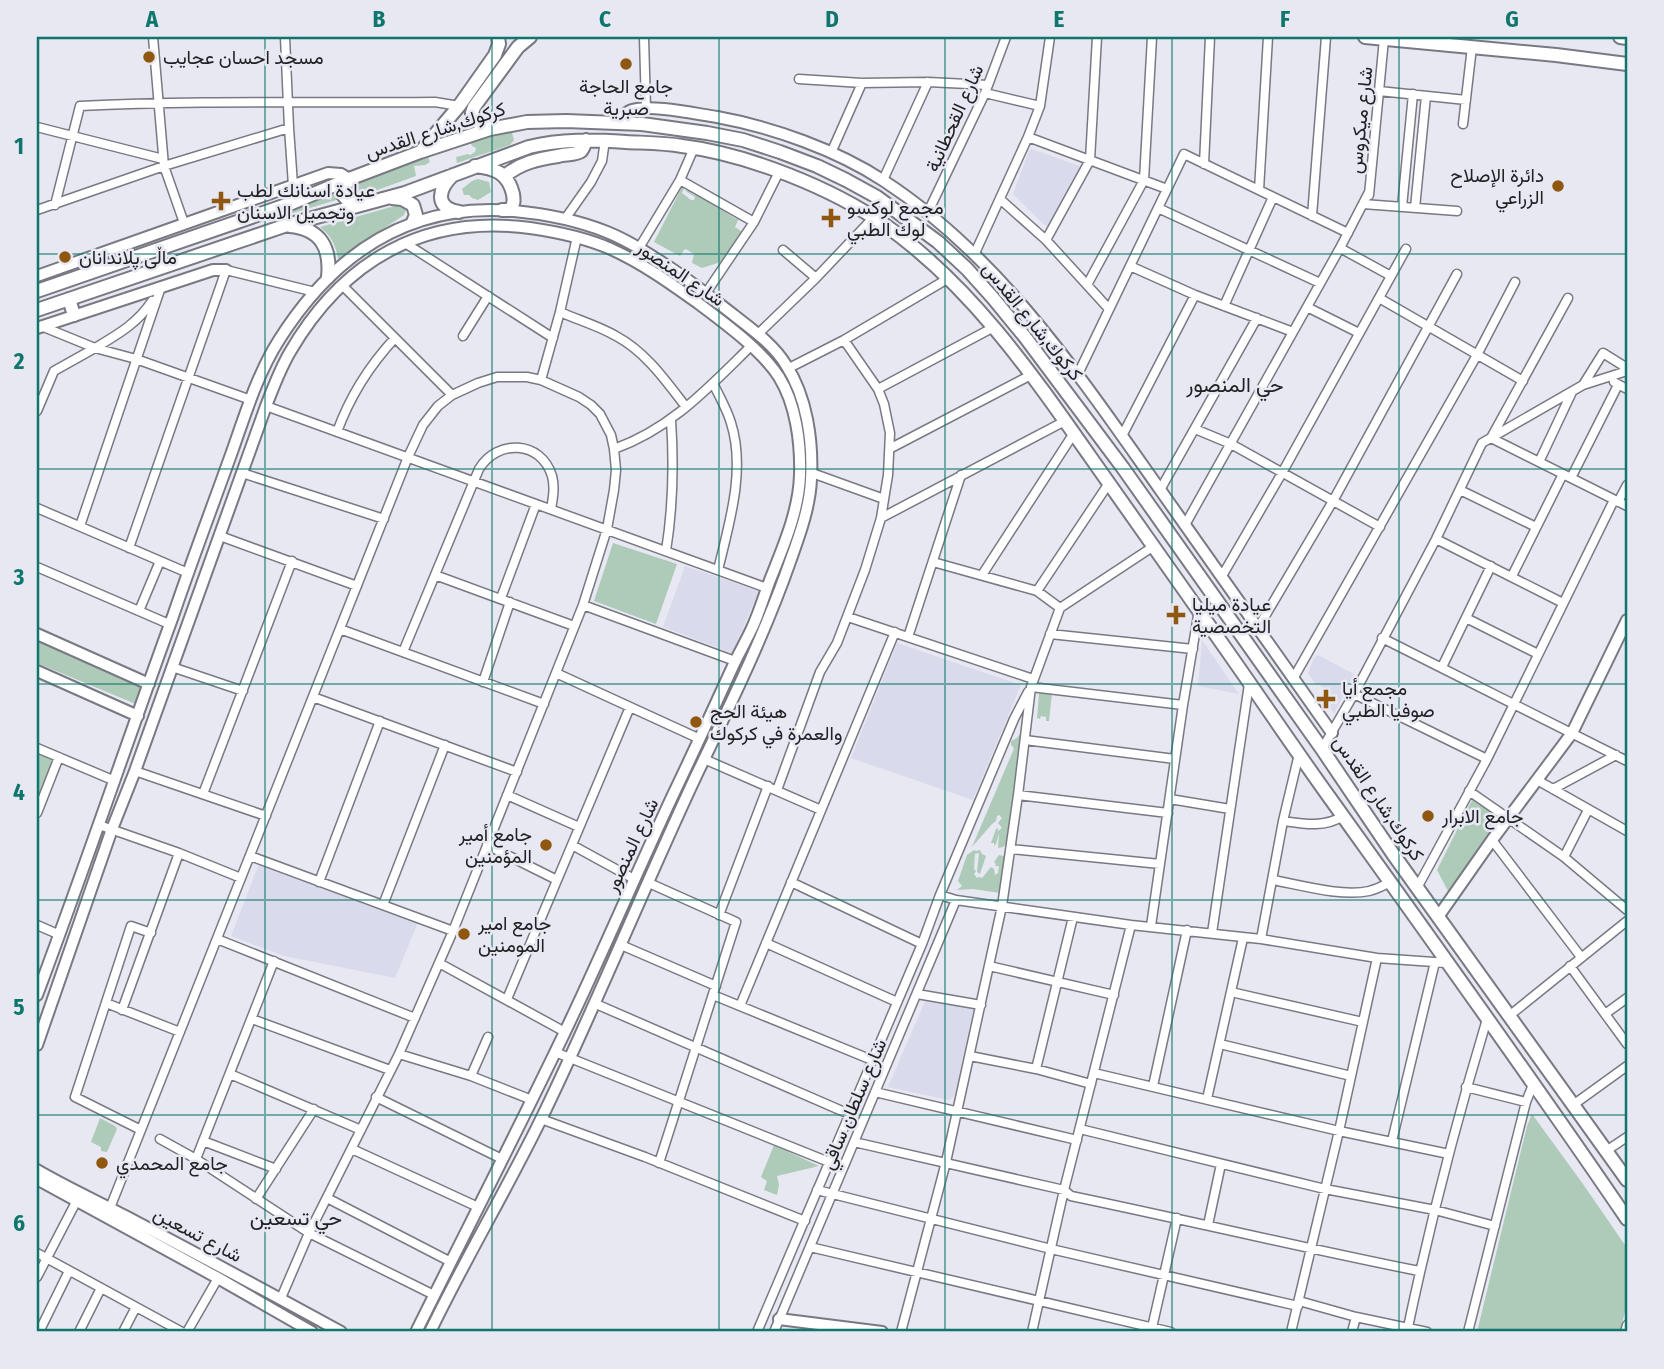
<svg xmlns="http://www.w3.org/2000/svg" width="1664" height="1369" font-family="'Fira Sans Condensed',Vazirmatn,sans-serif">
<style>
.built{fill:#d9dbec}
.green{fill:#adcbb8}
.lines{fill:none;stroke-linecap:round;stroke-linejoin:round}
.street-casing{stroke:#787982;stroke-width:11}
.secondary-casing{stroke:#787982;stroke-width:14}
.primary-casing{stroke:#787982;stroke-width:16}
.street{stroke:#fff;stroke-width:8}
.secondary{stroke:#fff;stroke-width:10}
.primary{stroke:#fff;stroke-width:12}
.grid{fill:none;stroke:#0f766e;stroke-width:2;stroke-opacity:0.55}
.poi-dot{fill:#8f570f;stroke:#e7e8f2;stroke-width:2.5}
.labels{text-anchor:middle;stroke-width:5;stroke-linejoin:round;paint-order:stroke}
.poi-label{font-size:19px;fill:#202124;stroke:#e7e8f2;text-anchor:start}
.street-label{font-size:19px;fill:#202124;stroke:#e7e8f2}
.neighbourhood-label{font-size:21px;fill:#202124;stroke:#e7e8f2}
.neatline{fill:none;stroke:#0f766e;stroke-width:2.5}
.grid-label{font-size:23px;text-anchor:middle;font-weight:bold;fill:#0f766e}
</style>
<rect width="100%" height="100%" fill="#e7e8f2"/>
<!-- built -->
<path class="built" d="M1031 149 1083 167 1049 227 1043 224 1013 194 1029 151Z
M685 566 759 591 732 653 663 627Z
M1202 640 1239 694 1198 686Z
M897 643 1021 685 973 800 851 758Z
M1318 655 1354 674 1334 714 1325 698 1326 692 1320 685H1316L1308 673 1314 658Z
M259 864 419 920 395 978 284 956 231 936Z
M926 999 974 1007 955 1094 952 1098 948 1100 888 1087Z"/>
<!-- green -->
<path class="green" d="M508 131 512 133 514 140 510 145 457 163 456 157 468 154 470 155 475 152 476 148 472 146 471 143Z
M428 157 430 162 425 165 414 166 416 176 366 194H361L356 190V182L415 160Z
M478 179 489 182 491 192 478 200 472 198 469 195H464L462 189 472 181Z
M682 187 684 188 682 193 691 200H694L695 197 684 190 687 191 690 189 689 191 694 195 696 193 736 219 739 218 735 227 741 231 735 245 724 261 702 268 692 263 694 254 686 249 684 250 680 256 654 242Z
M339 189 343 198 283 216 282 210Z
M398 205 403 206 406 210 404 215 338 259C336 245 331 236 320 227Z
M613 543 677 564 656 624 594 601Z
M37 640 151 688 143 707 37 663Z
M1042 692 1052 693 1049 721H1046V717L1041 716 1040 719 1037 718 1039 694Z
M1024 733 1020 758 1018 760 1006 844 1003 847 998 848 999 833 996 844 994 846V843H991L996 829 998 828V831L1002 828 998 823 1002 818 999 815 997 816 996 821 992 824 972 847 1013 751 1014 748 1011 745V741L1017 738 1020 734Z
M37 751 58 760 37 811Z
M1473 798 1502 815 1499 821 1495 823 1493 821 1491 824 1493 826 1494 833 1448 891 1437 870Z
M974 850 976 851 980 850 982 854 986 856 980 874 977 872 979 853 975 854 974 869 976 871 974 874 977 878 979 877 982 878 991 867 994 869 995 875 998 873 999 866H995L996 864 994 862 999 855 1003 856 1005 854 1000 893 973 889 957 890 962 886 958 881 967 855Z
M1532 1114 1583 1184 1627 1248V1303L1620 1332H1477L1527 1126Z
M100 1118 115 1126 117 1129 107 1152 101 1151V1147L91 1142Z
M774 1145 819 1166 777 1176 779 1185 777 1195 764 1190 767 1181 761 1177Z"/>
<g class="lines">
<!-- street casing -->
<g class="street-casing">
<path id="street" d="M153 37 164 166 184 223
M285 37 289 128 293 185
M644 37 646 109
M799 79 862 83 928 82 988 85
M1379 91 1466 100
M985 93 1040 106
M1463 124 1472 47
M37 127 163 159
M1028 137 1167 189
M831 153 862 83
M1204 164 1210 37
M680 180 754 222
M883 180 928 82
M1259 190 1268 37
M1369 195 1384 39
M1000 199 1046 240 1109 309
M1363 204 1457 211
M55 205 80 106C198 100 317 103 435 102L459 106
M1402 207 1413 94
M1158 208 1320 283
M1415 208 1426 96
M37 210 164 166 289 128
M928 212 985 93 1006 37
M1312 216 1326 37
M565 219 591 182 602 161 605 140
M1046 240 1090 160 1097 37
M405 243 553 338
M639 248 680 180 694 148
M1340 248 1391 276
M783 250 816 278
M975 253 1028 137 1040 106 1050 37
M1130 266 1195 295 1293 332
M342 285 452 395
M1087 285 1144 180 1152 37
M706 293 754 222 779 172
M1379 298 1523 381
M1568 298 1491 438 1627 506
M1224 306 1273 197
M1307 307 1359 333
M560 312C578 320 599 326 616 336 646 352 666 381 686 407
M41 326 95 348C117 335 138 323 152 301
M758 334 816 278 873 218
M463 336 488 296
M789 368 844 340 949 278
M1078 374 1184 154 1348 233
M541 380 560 312 577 237
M1614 382 1627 389
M713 383C719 396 727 409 731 423 746 470 729 524 718 570
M1583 385 1603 353 1627 368
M878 389 994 327
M266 406 767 588
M37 411 54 371 95 348 136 359 251 400
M1195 429 1231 444 1380 527
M337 432C350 396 369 366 395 338
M1122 436 1195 295
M891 448 1031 375
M614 449C671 429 709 387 751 346
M1539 462 1572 392
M242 473 384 519
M812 473 884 499
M1571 478 1618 385
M1160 490 1257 318
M1460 490 1536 527
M1618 502 1627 485
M37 508 188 573
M881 518 1065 421
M1185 525 1340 248 1369 192
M80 526 161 287
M220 536 357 586
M1436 539 1563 603
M129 548 226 270 315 292
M666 551C673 507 674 464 671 420
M933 562 1037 591 1060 608
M37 567 169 624
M435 575 574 626
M982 575 1074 433
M1222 576 1282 473 1406 249
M1512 576 1563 474
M1037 591 1109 483
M501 598 536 504
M583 605 735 661
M139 611 160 561
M848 617 1033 679
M1466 618 1538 654
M1258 628 1333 501 1457 274
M340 629 544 704
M1050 634 1193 649
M908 637 961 475
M1382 638 1627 761
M403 652 479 469C497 439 541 440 552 476 555 487 553 498 551 509
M172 667 243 691
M1442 667 1491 566
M556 673 700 739
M1293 679 1477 355 1515 282
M483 682 510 602
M1031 687 1183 705
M1354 694 1487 759
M313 697 517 772
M1025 740 1175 759
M37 748 115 781
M1322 749 1354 694 1436 539 1482 443 1583 385 1627 371
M704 759 821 810
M135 771 266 816
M1537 780 1627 831
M1553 789 1616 755
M777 790 820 672 837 643 865 570 881 518 888 475 890 433 884 404 878 389 844 340
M1469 791 1564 857 1627 910
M203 794 292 561
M507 795 579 827
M1018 795 1168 813
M1170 799 1230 809
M37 813 59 757
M1283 821C1304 824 1324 828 1343 816
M99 825 179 853 241 878
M1492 840 1581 957
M487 845 557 880
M572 845 634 879
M1011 849 1160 864
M250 856 453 931
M1564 857 1588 810
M1273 880C1300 885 1342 897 1369 891 1377 889 1383 886 1390 882
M319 882 380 721
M791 882 922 944
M649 883 736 922 659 1163
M1417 888 1487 759 1614 500
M940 895 956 900 1131 925 1261 939 1377 958 1448 963
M383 905 445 745
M719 915 768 786
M37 925 60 935
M1151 926 1183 705 1199 610
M1212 933 1249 684
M217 939 415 1018
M1261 939 1283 821 1299 754
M766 943 897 1002
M621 945 716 986
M439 963 565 1032
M989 966 1114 995
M1570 966 1627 1044
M1231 992 1363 1022
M917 994 981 1005
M713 995 872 1060
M507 999 630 707
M106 1003 180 1032
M596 1004 849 1114
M740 1006 895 632
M122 1010 179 853
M1605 1014 1627 998
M1509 1016 1627 921
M252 1019 390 1070
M1220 1044 1351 1076
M555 1052 829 1162
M399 1054 471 1076 532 1100
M970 1056 1036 1069 1091 1084
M1036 1069 1073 917
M1094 1073 1339 1131 1449 1154
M230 1074 361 1130
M471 1076 488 1037
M1153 1086 1187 930
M1466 1087 1526 1102
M875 1092 1077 1140
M376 1097 502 1159
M1207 1099 1243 938
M1573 1105 1627 1066
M541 1119 645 1157 805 1221
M1080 1129 1325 1189 1435 1210 1495 1226
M141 1130 75 1097 131 926 151 933
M160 1139 196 1159 309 1233 434 1295
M203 1141 276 1169
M1392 1141 1435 962
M854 1142 1064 1190 1071 1196C1187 1220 1303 1248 1419 1271
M352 1149 478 1207
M1606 1151 1627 1137
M196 1159 274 961
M817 1190 1051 1249 1298 1306
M327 1198 451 1262
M256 1199 314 1109
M110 1208 408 457 423 425 438 406 452 395 478 383 497 377H527L541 380 579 397 591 405 600 414 611 435 614 449 616 470 614 490 607 529 583 605 453 931 399 1054 309 1233 281 1298
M1208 1225 1221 1164
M810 1247 1171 1332
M37 1253 182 1332
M37 1277 76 1202
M1299 1301 1356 1317 1427 1332
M39 1332 69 1271
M79 1332 101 1288
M123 1332 136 1307
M187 1332 218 1278
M757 1332 922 944 940 895 1014 719 1028 692
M774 1332 956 900
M901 1332 946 1162 1002 906 1018 795 1031 687 1060 608 1154 546
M1032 1332 1064 1190 1131 925
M1151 1332 1177 1218
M1291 1332 1339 1131 1377 958
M1352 1332 1356 1317
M1407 1332C1429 1227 1456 1122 1487 1019
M1468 1332 1526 1102 1534 1082
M1625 1332 1627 1325"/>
</g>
<!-- secondary casing -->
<g class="secondary-casing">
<path id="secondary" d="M616 123C621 118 625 112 632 110 651 104 696 114 717 117 772 127 837 150 884 181 1002 258 1081 378 1161 491 1218 572 1275 653 1332 733
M37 276 328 173 341 174 349 179
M37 328 213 270H226
M37 634 149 684
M37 671 138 716
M1438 917 1492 840 1572 733 1627 620
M37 995C84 870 127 742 173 616 192 560 213 505 233 449 246 412 258 373 279 340 334 253 409 202 514 211 546 214 577 220 607 232 629 241 649 254 669 267 692 282 713 299 735 316 753 330 774 345 786 365 807 397 813 441 811 479 810 506 800 534 791 559 765 634 730 705 696 776 644 887 598 1001 545 1111 509 1186 466 1257 430 1332
M37 1045 112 829 135 771 266 406C273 388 280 369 290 352 343 261 423 214 530 228 558 232 586 238 611 249 642 263 670 283 698 303 724 323 761 349 779 377 796 404 801 443 800 475 799 511 783 547 770 580 764 596 759 613 752 628 746 641 739 653 733 666 713 710 693 753 672 797 635 876 601 957 563 1036 515 1136 465 1233 416 1332
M37 1170C66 1187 97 1201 127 1217 199 1255 270 1293 341 1332
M37 1179 218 1278 312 1332
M779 1319 882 1332"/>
</g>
<!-- primary casing -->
<g class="primary-casing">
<path id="primary" d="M1365 37 1556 55 1627 64
M1620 37 1627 38
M490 129 475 121 472 113 474 107 518 47 530 37
M422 150 459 106 495 55 499 44 498 37
M475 166C495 168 508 173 513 194 514 201 514 204 510 210H502
M453 175C438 189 434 208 459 212
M505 176C520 163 538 159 558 156 565 154 576 155 581 151 584 148 584 145 586 140
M349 179 343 190V195L350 203 360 205
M392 198 402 199 413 205 416 215 413 222
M290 226C321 229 331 248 328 277
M37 291 292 203 349 179 420 152 490 129 527 122 566 121 642 124 707 133 743 140 780 152 817 166 846 180 877 197 938 242 967 269 993 298 1025 337 1123 468 1322 749 1393 854 1627 1180
M69 299 74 315
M37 310 287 225 405 193 529 147C561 139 593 140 626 142 645 143 664 143 682 146 747 154 832 188 885 225 970 285 1030 371 1089 455 1128 510 1167 566 1206 621 1247 678 1286 737 1327 794 1428 935 1530 1076 1627 1219"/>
</g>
<!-- street -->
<use href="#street" class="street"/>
<!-- secondary -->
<use href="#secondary" class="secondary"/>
<!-- primary -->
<use href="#primary" class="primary"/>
</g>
<!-- grid -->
<path class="grid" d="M265 37V1332M492 37V1332M719 37V1332M945 37V1332M1172 37V1332M1399 37V1332M37 254H1627M37 469H1627M37 684H1627M37 900H1627M37 1115H1627"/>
<!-- markers -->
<g class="poi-dot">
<circle cx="149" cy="57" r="7"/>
<circle cx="626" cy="64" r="7"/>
<circle cx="1558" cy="186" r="7"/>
<path d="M217.5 190.5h7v7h7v7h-7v7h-7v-7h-7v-7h7z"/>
<path d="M827.5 207.5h7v7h7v7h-7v7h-7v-7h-7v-7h7z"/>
<circle cx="65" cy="257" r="7"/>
<path d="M1172.5 604.5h7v7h7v7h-7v7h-7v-7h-7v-7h7z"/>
<path d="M1322.5 688.5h7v7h7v7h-7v7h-7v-7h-7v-7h7z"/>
<circle cx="696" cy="722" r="7"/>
<circle cx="1428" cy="816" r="7"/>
<circle cx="546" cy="845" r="7"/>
<circle cx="464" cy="934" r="7"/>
<circle cx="102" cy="1163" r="7"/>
</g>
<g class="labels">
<!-- poi labels -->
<g class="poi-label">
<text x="163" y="64">مسجد احسان عجايب</text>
<text x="626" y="93" text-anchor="middle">جامع الحاجة<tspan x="626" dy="22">صبرية</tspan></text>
<text x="1544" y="182" text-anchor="end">دائرة الإصلاح<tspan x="1544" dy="22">الزراعي</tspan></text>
<text x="237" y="197">عيادة اسنانك لطب<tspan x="237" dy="22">وتجميل الاسنان</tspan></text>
<text x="847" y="214">مجمع لوكسو<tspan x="847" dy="22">لوك الطبي</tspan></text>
<text x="79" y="264">ماڵی پلاندانان</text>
<text x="1192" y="611">عيادة ميليا<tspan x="1192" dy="22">التخصصية</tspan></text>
<text x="1342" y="695">مجمع أيا<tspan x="1342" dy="22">صوفيا الطبي</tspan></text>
<text x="710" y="718">هيئة الحج<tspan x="710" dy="22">والعمرة في كركوك</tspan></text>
<text x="1442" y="823">جامع الابرار</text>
<text x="532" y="841" text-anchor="end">جامع أمير<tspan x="532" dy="22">المؤمنين</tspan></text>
<text x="478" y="930">جامع امير<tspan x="478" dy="22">المومنين</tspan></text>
<text x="116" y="1170">جامع المحمدي</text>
</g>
<!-- street labels -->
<g class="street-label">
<text transform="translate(954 118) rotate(-66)" y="7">شارع القحطانية</text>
<text transform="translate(1360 120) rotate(-84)" y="7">شارع ميكروس</text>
<text transform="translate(435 130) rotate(-18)" y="7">كركوك,شارع القدس</text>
<text transform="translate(681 273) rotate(34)" y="7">شارع المنصور</text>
<text transform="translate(1033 321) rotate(51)" y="7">كركوك,شارع القدس</text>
<text transform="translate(1379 798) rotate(56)" y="7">كركوك,شارع القدس</text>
<text transform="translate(631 845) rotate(-65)" y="7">شارع المنصور</text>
<text transform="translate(853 1104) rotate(-67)" y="7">شارع سلطان ساقي</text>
<text transform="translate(198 1234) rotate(28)" y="7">شارع تسعين</text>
</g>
<!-- neighbourhood labels -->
<g class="neighbourhood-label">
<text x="1235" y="392">حي المنصور</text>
<text x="296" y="1225">حي تسعين</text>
</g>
</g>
<!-- border -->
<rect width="1664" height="1369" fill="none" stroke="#e7e8f2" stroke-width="77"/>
<rect x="38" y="38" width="1588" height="1292" class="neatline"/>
<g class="grid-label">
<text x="152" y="27">A</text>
<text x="379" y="27">B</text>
<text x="605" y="27">C</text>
<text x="832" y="27">D</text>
<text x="1059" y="27">E</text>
<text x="1285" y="27">F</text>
<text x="1512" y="27">G</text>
<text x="19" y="154">1</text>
<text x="19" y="369">2</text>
<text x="19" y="585">3</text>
<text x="19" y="800">4</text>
<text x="19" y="1015">5</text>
<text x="19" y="1231">6</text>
</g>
</svg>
